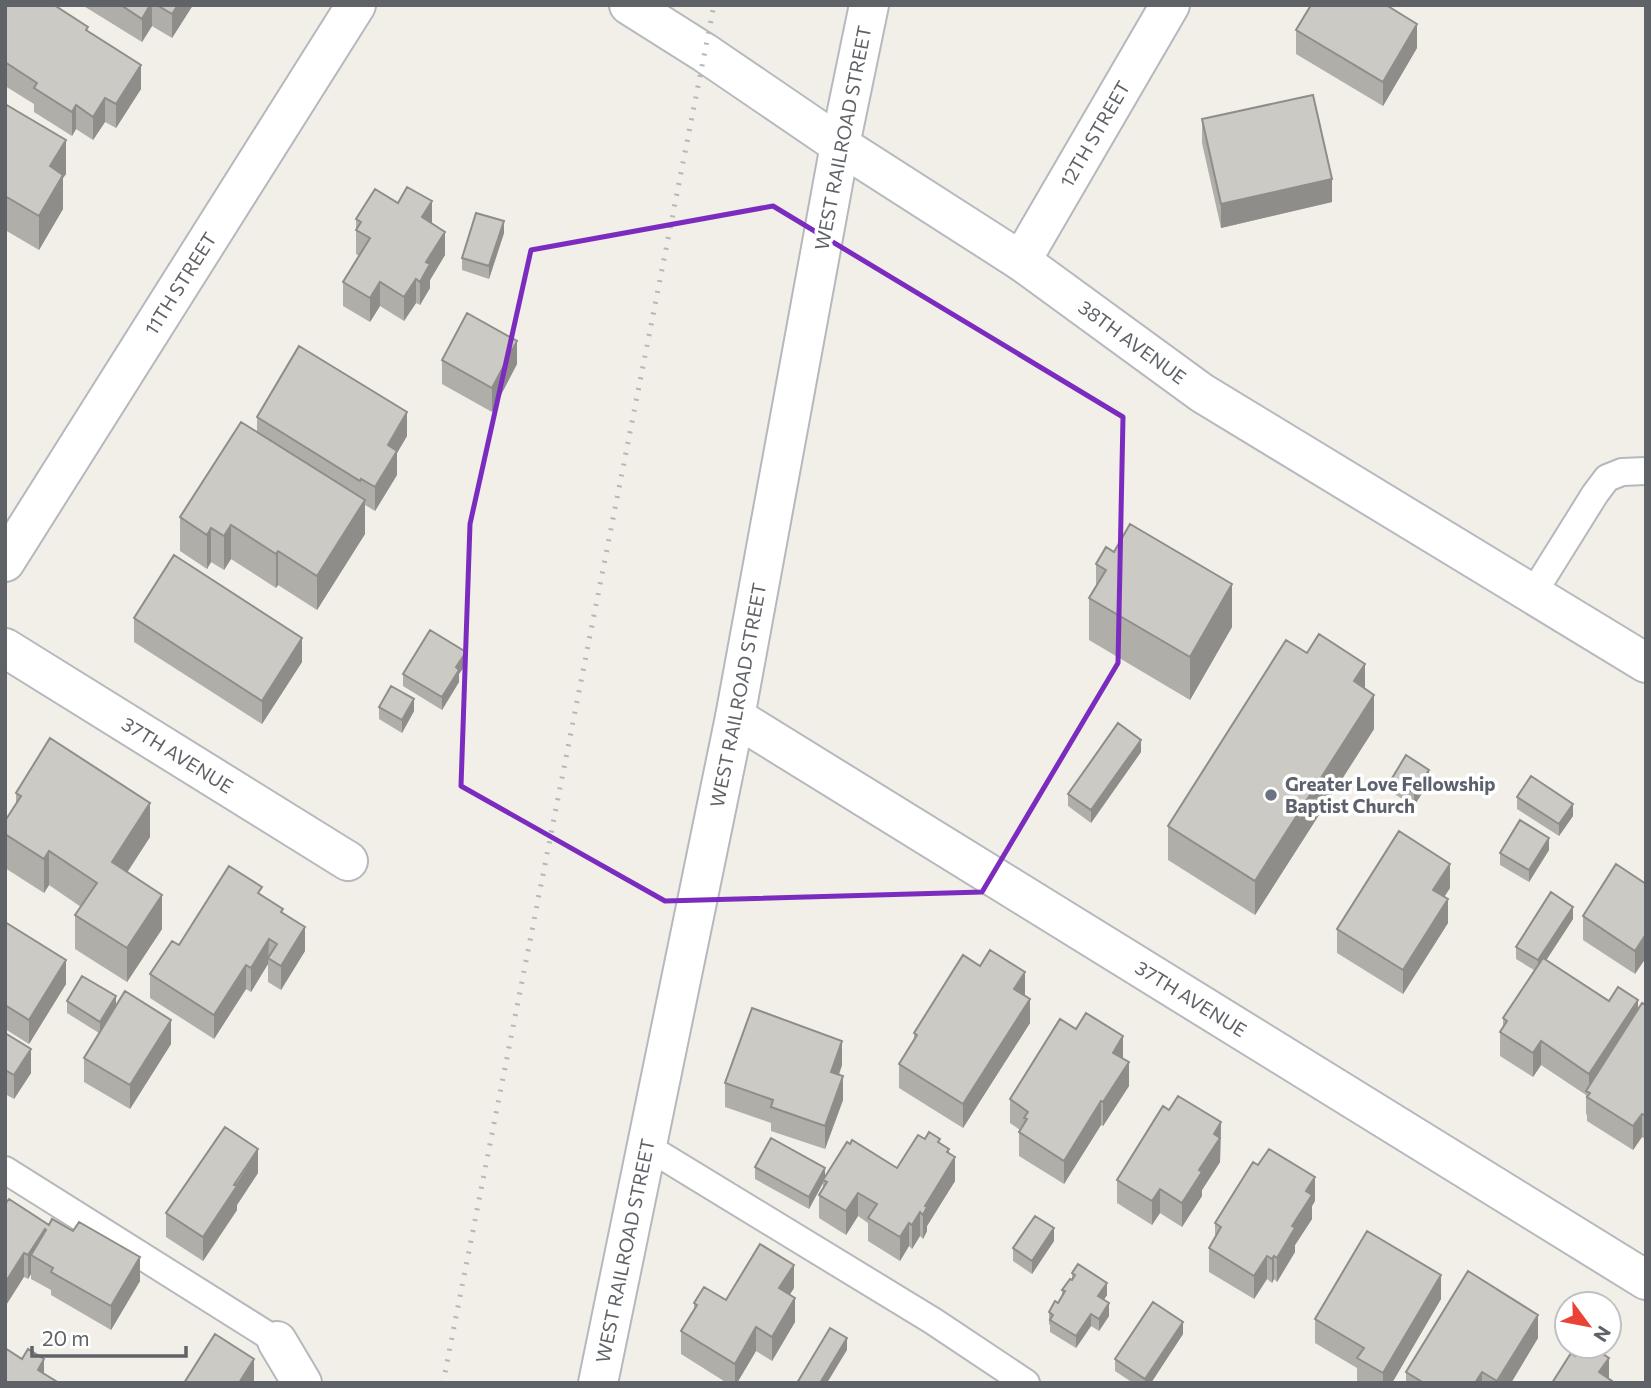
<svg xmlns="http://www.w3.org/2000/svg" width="1651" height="1388" font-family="Commissioner,sans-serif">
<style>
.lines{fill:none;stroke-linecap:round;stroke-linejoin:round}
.lane-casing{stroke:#b5b8bc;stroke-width:30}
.street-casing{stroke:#b5b8bc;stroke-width:42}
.secondary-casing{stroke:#b6babf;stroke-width:42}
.lane{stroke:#fff;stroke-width:26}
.street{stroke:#fff;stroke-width:38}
.secondary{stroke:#fff;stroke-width:38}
.rail{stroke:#b6b7b8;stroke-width:5;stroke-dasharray:2 9;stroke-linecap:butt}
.wall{fill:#afaea9}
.shaded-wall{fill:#8f8d8a}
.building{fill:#cccac5;stroke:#8f8d8a;stroke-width:2}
.marked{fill:none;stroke:#7b2cbf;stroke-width:5;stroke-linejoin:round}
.worship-dot{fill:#6b7280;stroke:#fff;stroke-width:2.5}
.labels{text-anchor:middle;stroke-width:7;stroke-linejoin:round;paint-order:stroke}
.street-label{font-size:19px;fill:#5f6368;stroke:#fff}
.worship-label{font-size:19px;font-weight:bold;fill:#5b616d;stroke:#fff;text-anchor:start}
</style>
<rect width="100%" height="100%" fill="#f1efe8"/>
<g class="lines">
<!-- lane casing -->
<g class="lane-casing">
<path id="lane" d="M1532 595 1595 494 1607 478 1622 472 1646 471
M646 1146 933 1321 1026 1383
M5 1170 277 1341"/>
</g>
<!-- street casing -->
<g class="street-casing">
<g id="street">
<path id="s1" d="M1021 261 1170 5"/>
<path id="s2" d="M5 562 356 5"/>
<path id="s3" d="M5 648 348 861"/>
<path id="s4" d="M735 717 1646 1280"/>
<path d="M277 1341 302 1383"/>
<path id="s5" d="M598 1383 735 717 840 145"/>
</g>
</g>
<!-- secondary casing -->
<g class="secondary-casing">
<g id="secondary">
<path id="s6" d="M629 5 705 53 840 145 1021 261 1202 393 1646 663"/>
<path d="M840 145 869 5"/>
</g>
</g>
<!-- lane -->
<use href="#lane" class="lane"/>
<!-- street -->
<use href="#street" class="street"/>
<!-- secondary -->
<use href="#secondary" class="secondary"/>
<!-- rail -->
<path class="rail" d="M443 1383 714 5"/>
</g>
<!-- wall -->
<path class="wall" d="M5 5 88 31 141 89 116 128 105 122 93 140 76 129 72 136 34 112V104L5 86Z
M82 5H193L172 38 152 26 142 42Z
M1296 30 1417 48 1383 106 1296 54Z
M5 104 66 174 63 178V209L39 250 5 230Z
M1202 119 1332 202 1221 228 1202 143Z
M356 219 432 223 445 255 430 280V288L420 305 416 303 404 321 380 306 370 322 343 306V282L359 256 356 254Z
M504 233 489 279 462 270V258Z
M442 360 517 364 492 412 442 384Z
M257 417 407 436 397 453V475L375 511 365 505V534L317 610 278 585 276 588 231 559 224 570 211 562 207 569 180 551V517L257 431Z
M1096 564 1232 627 1190 700 1089 640V598L1096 586Z
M134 618 302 662 262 724 134 642Z
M466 664 459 674V682L442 710 403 686V674Z
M1365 689 1374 729 1255 915 1168 860V826Z
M379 707 414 711 402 733 379 719Z
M1141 752 1091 823 1068 806V794Z
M1391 780 1429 782 1414 806 1391 792Z
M16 793 150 837 127 872 162 929 127 982 75 949V915L81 907 49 885 44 893 5 868V821L16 805Z
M1517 797 1573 816 1559 836 1517 809Z
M1549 850 1529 882 1500 865V853Z
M1646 884 1635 974 1583 940V916Z
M1450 888 1444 897 1448 923 1403 994 1337 953V929Z
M262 895 283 913 305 951 281 990 268 982V964L251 992 246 989 214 1039 150 998V974L179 945Z
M1573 919 1546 960 1609 1001 1638 1008 1646 1005V1140L1642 1137 1633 1150 1587 1121V1115L1586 1114V1095L1541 1065 1533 1077 1500 1056V1032L1503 1028V1018L1534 970 1516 959V947Z
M5 922 66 984 29 1044 5 1029Z
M1025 996 1030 1023 963 1128 899 1088V1064L914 1040V1033Z
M67 1001 116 1006 171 1044 130 1109 84 1082V1058L99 1033 67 1013Z
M5 1033 31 1073 14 1099 5 1094Z
M1123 1059 1129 1086 1103 1126 1101 1125 1064 1184 1019 1156V1132L1020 1130 1010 1123V1099Z
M842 1065 839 1075 843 1100 825 1149 771 1131V1123L725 1107V1083Z
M1169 1110 1221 1122 1220 1162 1202 1190V1196L1182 1227 1160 1213 1152 1225 1117 1203V1180Z
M925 1139 940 1143 949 1154 955 1181 927 1226V1231L923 1239 920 1236 912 1249 909 1246 900 1261 868 1241V1223L858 1216 846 1235 819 1218V1195L823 1188V1183L809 1209 755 1179V1167L825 1177 850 1144 897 1168Z
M258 1173 237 1205V1210L203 1261 166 1237V1213Z
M1315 1201 1312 1206V1219L1295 1245V1252L1277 1282 1274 1279 1272 1283 1267 1279 1254 1299 1209 1272V1248L1215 1237V1223Z
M5 1204 49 1225 140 1281 111 1330 51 1295V1290L31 1279V1274L28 1279 24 1277Z
M1054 1241 1032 1274 1013 1261V1248Z
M1072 1273 1107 1295 1103 1300 1109 1316 1099 1331 1091 1326 1076 1348 1050 1332V1325L1049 1324V1312L1058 1303 1062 1296V1290L1072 1280Z
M794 1288 789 1295 795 1322 772 1361 756 1351 737 1383H727L681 1354V1331L694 1309V1303L726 1300Z
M1441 1299 1392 1383H1360L1357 1382V1368L1315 1343V1319Z
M1183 1334 1151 1383H1133L1115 1371V1359Z
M1538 1338 1511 1383H1406V1372Z"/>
<!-- shaded-wall -->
<path class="shaded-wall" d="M150 5H152V26L142 42V19Z
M178 5H193L172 38V14Z
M1417 24V48L1383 106V82Z
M141 65V89L116 128V104Z
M105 98V122L93 140V117Z
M76 105V129L72 136V112Z
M66 140V174L63 178V209L39 250V216L50 166Z
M1332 179V202L1221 228V204Z
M432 201V225L422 217Z
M504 221V233L489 279V266Z
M445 232V255L430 280V288L420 305V282L426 262Z
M6 278V302L5 303V280Z
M416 279V303L404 321V297Z
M380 282V306L370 322V298Z
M517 341V364L492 412V388Z
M407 412V436L397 453V475L375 511V487L388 445Z
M365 500V534L317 610V576Z
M231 525V559L224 570V536Z
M211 528V562L207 569V535Z
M278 551V585L276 588V554Z
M1232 584V627L1190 700V657Z
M302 638V662L262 724V701Z
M466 652V664L459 674V682L442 710V697L456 667Z
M1365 664V698L1354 681Z
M1374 695V729L1255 915V881Z
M414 699V711L402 733V720Z
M1141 740V752L1091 823V810Z
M1429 770V782L1414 806V793Z
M150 803V837L112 896V862Z
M1573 804V816L1559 836V824Z
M1549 838V850L1529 882V870Z
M49 851V885L44 893V859Z
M1450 864V888L1433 914V890Z
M162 895V929L127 982V948Z
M1448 899V923L1403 994V970Z
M1573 907V919L1538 973V960Z
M305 927V951L281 990V966Z
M1646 934V958L1635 974V951Z
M269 939 268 964 251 992V968Z
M66 960V984L29 1044V1020Z
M246 965V989L214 1039V1015Z
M1025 972V996L1014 989Z
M116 996V1009L100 1034V1022Z
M1030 999V1023L963 1128V1104Z
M1638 1000V1024L1589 1097V1074Z
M171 1020V1044L130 1109V1085Z
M1123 1036V1060L1113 1053Z
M842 1041V1065L831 1096V1072Z
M1541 1041V1065L1533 1077V1053Z
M31 1049V1073L14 1099V1075Z
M1129 1062V1086L1103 1126V1102Z
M843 1076V1100L825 1149V1126Z
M1101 1101V1125L1064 1184V1161Z
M1642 1114V1137L1633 1150V1126Z
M1221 1122 1220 1162 1202 1190V1196L1182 1227V1203L1214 1134Z
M258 1149V1173L237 1205V1210L203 1261V1237Z
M949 1149V1167L955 1157V1181L927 1226V1231L923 1239V1215L925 1206Z
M825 1168V1180H823V1183L809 1209V1197Z
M1315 1177V1201L1312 1206V1219L1295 1245V1252L1277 1282V1258L1292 1226 1306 1191Z
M1160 1189V1213L1152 1225V1201Z
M858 1193V1216L846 1235V1211Z
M920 1212V1236L912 1249V1225Z
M909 1223V1246L900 1261V1237Z
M1054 1228V1241L1032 1274V1261Z
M45 1229V1253L31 1255V1274L28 1279V1255Z
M24 1253V1277L5 1307V1283Z
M1267 1256V1279L1254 1299V1276Z
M1274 1256V1279L1272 1283V1259Z
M140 1257V1281L111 1330V1306Z
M794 1265V1288L779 1312V1288Z
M1441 1275V1299L1392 1383H1383V1373Z
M1107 1283V1295L1098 1309V1296Z
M795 1298V1322L772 1361V1337Z
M1109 1303V1316L1099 1331V1319Z
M1091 1314V1326L1076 1348V1336Z
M1538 1315V1338L1511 1383H1497Z
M1183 1322V1334L1151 1383H1145V1379Z
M756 1327V1351L737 1383H735V1364Z
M847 1338V1350L827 1383H820Z
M1609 1358V1382L1599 1372Z
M44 1359V1383L38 1370Z
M254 1359V1383H239Z
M1482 1372V1383H1475Z"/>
<!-- building -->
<path class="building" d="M5 5H54L88 27 86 30 141 65 116 104 105 98 93 117 76 105 72 112 34 88 37 83 5 62Z
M121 5H150L142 19Z
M157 5H178L172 14Z
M1311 5H1386L1417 24 1383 82 1296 30Z
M1313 95 1332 179 1221 204 1202 119Z
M5 104 66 140 50 166 63 175 39 216 5 196Z
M407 187 432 201 422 217 445 232 426 262 430 264 420 282 416 279 404 297 380 282 370 298 343 282 370 238 356 230 361 222 356 219 375 189 398 203Z
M476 213 504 221 489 266 462 258Z
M467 313 517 341 492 388 442 360Z
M299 346 407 412 388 445 397 451 375 487 361 479 360 481 257 417Z
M241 422 365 500 317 576 278 551 276 554 231 525 224 536 211 528 207 535 180 517Z
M1130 524 1232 584 1190 657 1089 598 1106 570 1096 564 1106 547 1114 552Z
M174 555 302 638 262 701 134 618Z
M430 630 466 652 456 667 459 670 442 697 403 674Z
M1319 634 1365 664 1354 681 1374 695 1255 881 1168 826 1286 640 1307 653Z
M391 686 414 699 402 720 379 707Z
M1118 723 1141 740 1091 810 1068 794Z
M50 738 150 803 112 862 162 895 127 948 75 915 97 883 49 851 44 859 5 834V821L21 796 16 793Z
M1406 755 1429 770 1414 793 1391 780Z
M1531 776 1573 804 1559 824 1517 797Z
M1520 820 1549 838 1529 870 1500 853Z
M1399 831 1450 864 1433 890 1448 899 1403 970 1337 929Z
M1616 864 1646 884V934L1635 951 1583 916Z
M229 866 262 887 258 893 283 909 281 912 305 927 281 966 268 958 277 944 269 939 251 968 246 965 214 1015 150 974 172 941 179 945Z
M1551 892 1573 907 1538 960 1516 947Z
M5 922 66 960 29 1020 5 1005Z
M990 950 1025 972 1014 989 1030 999 963 1104 899 1064 917 1035 914 1033 963 955 980 966Z
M1543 958 1609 1001 1618 987 1638 1000 1589 1074 1541 1041 1533 1053 1500 1032 1507 1021 1503 1018Z
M82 976 116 996 100 1022 67 1001Z
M125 991 171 1020 130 1085 84 1058Z
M1642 1003 1646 1005V1116L1642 1114 1633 1126 1587 1097 1590 1093 1586 1091Z
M752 1008 842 1041 831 1072 843 1076 825 1126 771 1107 773 1100 725 1083Z
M1086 1013 1123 1036 1113 1053 1129 1062 1103 1102 1101 1101 1064 1161 1019 1132 1027 1119 1024 1118 1028 1112 1010 1099 1060 1019 1076 1029Z
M5 1033 31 1049 14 1075 5 1070Z
M1178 1096 1221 1122 1214 1134 1220 1138 1199 1170 1202 1172 1182 1203 1160 1189 1152 1201 1117 1180 1163 1106 1169 1110Z
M225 1127 258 1149 234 1185 237 1186 203 1237 166 1213Z
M929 1132 940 1139 938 1142 949 1149 947 1152 955 1157 925 1206 927 1207 923 1215 920 1212 912 1225 909 1223 900 1237 868 1218 877 1204 858 1193 846 1211 819 1195 827 1182 823 1180 847 1142 850 1144 852 1140 897 1168 918 1135 925 1139Z
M771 1138 825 1168 809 1197 755 1167Z
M1269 1149 1315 1177 1306 1191 1312 1195 1292 1226 1295 1228 1277 1258 1274 1256 1272 1259 1267 1256 1254 1276 1209 1248 1221 1227 1215 1223 1253 1162 1258 1165Z
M9 1199 49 1225 52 1219 73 1231 79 1222 140 1257 111 1306 51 1272 53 1268 31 1255 46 1230 45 1229 28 1255 24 1253 5 1283V1204Z
M1035 1216 1054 1228 1032 1261 1013 1248Z
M1367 1231 1441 1275 1383 1373 1357 1358 1364 1348 1315 1319Z
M760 1244 794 1265 779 1288 795 1298 772 1337 756 1327 735 1364 681 1331 697 1305 694 1303 704 1287 726 1300Z
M1078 1264 1107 1283 1098 1296 1109 1303 1099 1319 1091 1314 1076 1336 1050 1320 1053 1315 1049 1312 1055 1301 1058 1303 1065 1291 1062 1290 1070 1279 1072 1280 1075 1275 1072 1273Z
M1468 1271 1538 1315 1497 1381 1482 1372 1475 1383H1424L1406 1372Z
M1153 1302 1183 1322 1145 1379 1115 1359Z
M830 1328 847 1338 820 1383H797Z
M215 1334 254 1359 239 1383H184Z
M1581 1346H1591L1609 1358 1599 1372 1615 1383H1552L1571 1353 1575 1356Z
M5 1348 22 1359 28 1349 44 1359 38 1370 59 1383H5Z"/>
<!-- marked area -->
<path class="marked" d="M773 206 1123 417 1118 663 982 892 665 901 461 786 470 524 531 250Z"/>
<!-- markers -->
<circle class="worship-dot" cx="1271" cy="795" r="7"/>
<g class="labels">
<!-- street labels -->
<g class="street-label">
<text dy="7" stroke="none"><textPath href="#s1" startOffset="147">12TH STREET</textPath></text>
<text transform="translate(843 138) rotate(-79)" y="7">WEST RAILROAD STREET</text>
<text dy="7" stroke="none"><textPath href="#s2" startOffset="329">11TH STREET</textPath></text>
<text dy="7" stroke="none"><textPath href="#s6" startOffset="606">38TH AVENUE</textPath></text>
<text dy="7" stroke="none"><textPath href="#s5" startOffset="702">WEST RAILROAD STREET</textPath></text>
<text dy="7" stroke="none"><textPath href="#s3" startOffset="203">37TH AVENUE</textPath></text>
<text dy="7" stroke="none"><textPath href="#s4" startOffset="536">37TH AVENUE</textPath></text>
<text dy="7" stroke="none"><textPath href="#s5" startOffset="135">WEST RAILROAD STREET</textPath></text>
</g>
<!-- worship labels -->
<g class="worship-label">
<text x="1285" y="791">Greater Love Fellowship<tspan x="1285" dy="22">Baptist Church</tspan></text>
</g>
</g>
<!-- border -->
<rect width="1651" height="1388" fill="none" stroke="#5f6368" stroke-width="14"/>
<!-- north arrow -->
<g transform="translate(1588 1325) rotate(122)"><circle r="33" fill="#ffffff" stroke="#bfc1c3" stroke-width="2"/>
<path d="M0-5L12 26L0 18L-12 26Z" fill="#ea4335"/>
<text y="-10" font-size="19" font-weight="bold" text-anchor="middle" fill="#5f6368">N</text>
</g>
<!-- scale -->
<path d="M32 1346v10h154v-10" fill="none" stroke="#5f6368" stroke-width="3.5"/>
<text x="42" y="1346" font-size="21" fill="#5f6368" stroke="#ffffff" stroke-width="5" paint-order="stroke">20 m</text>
</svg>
